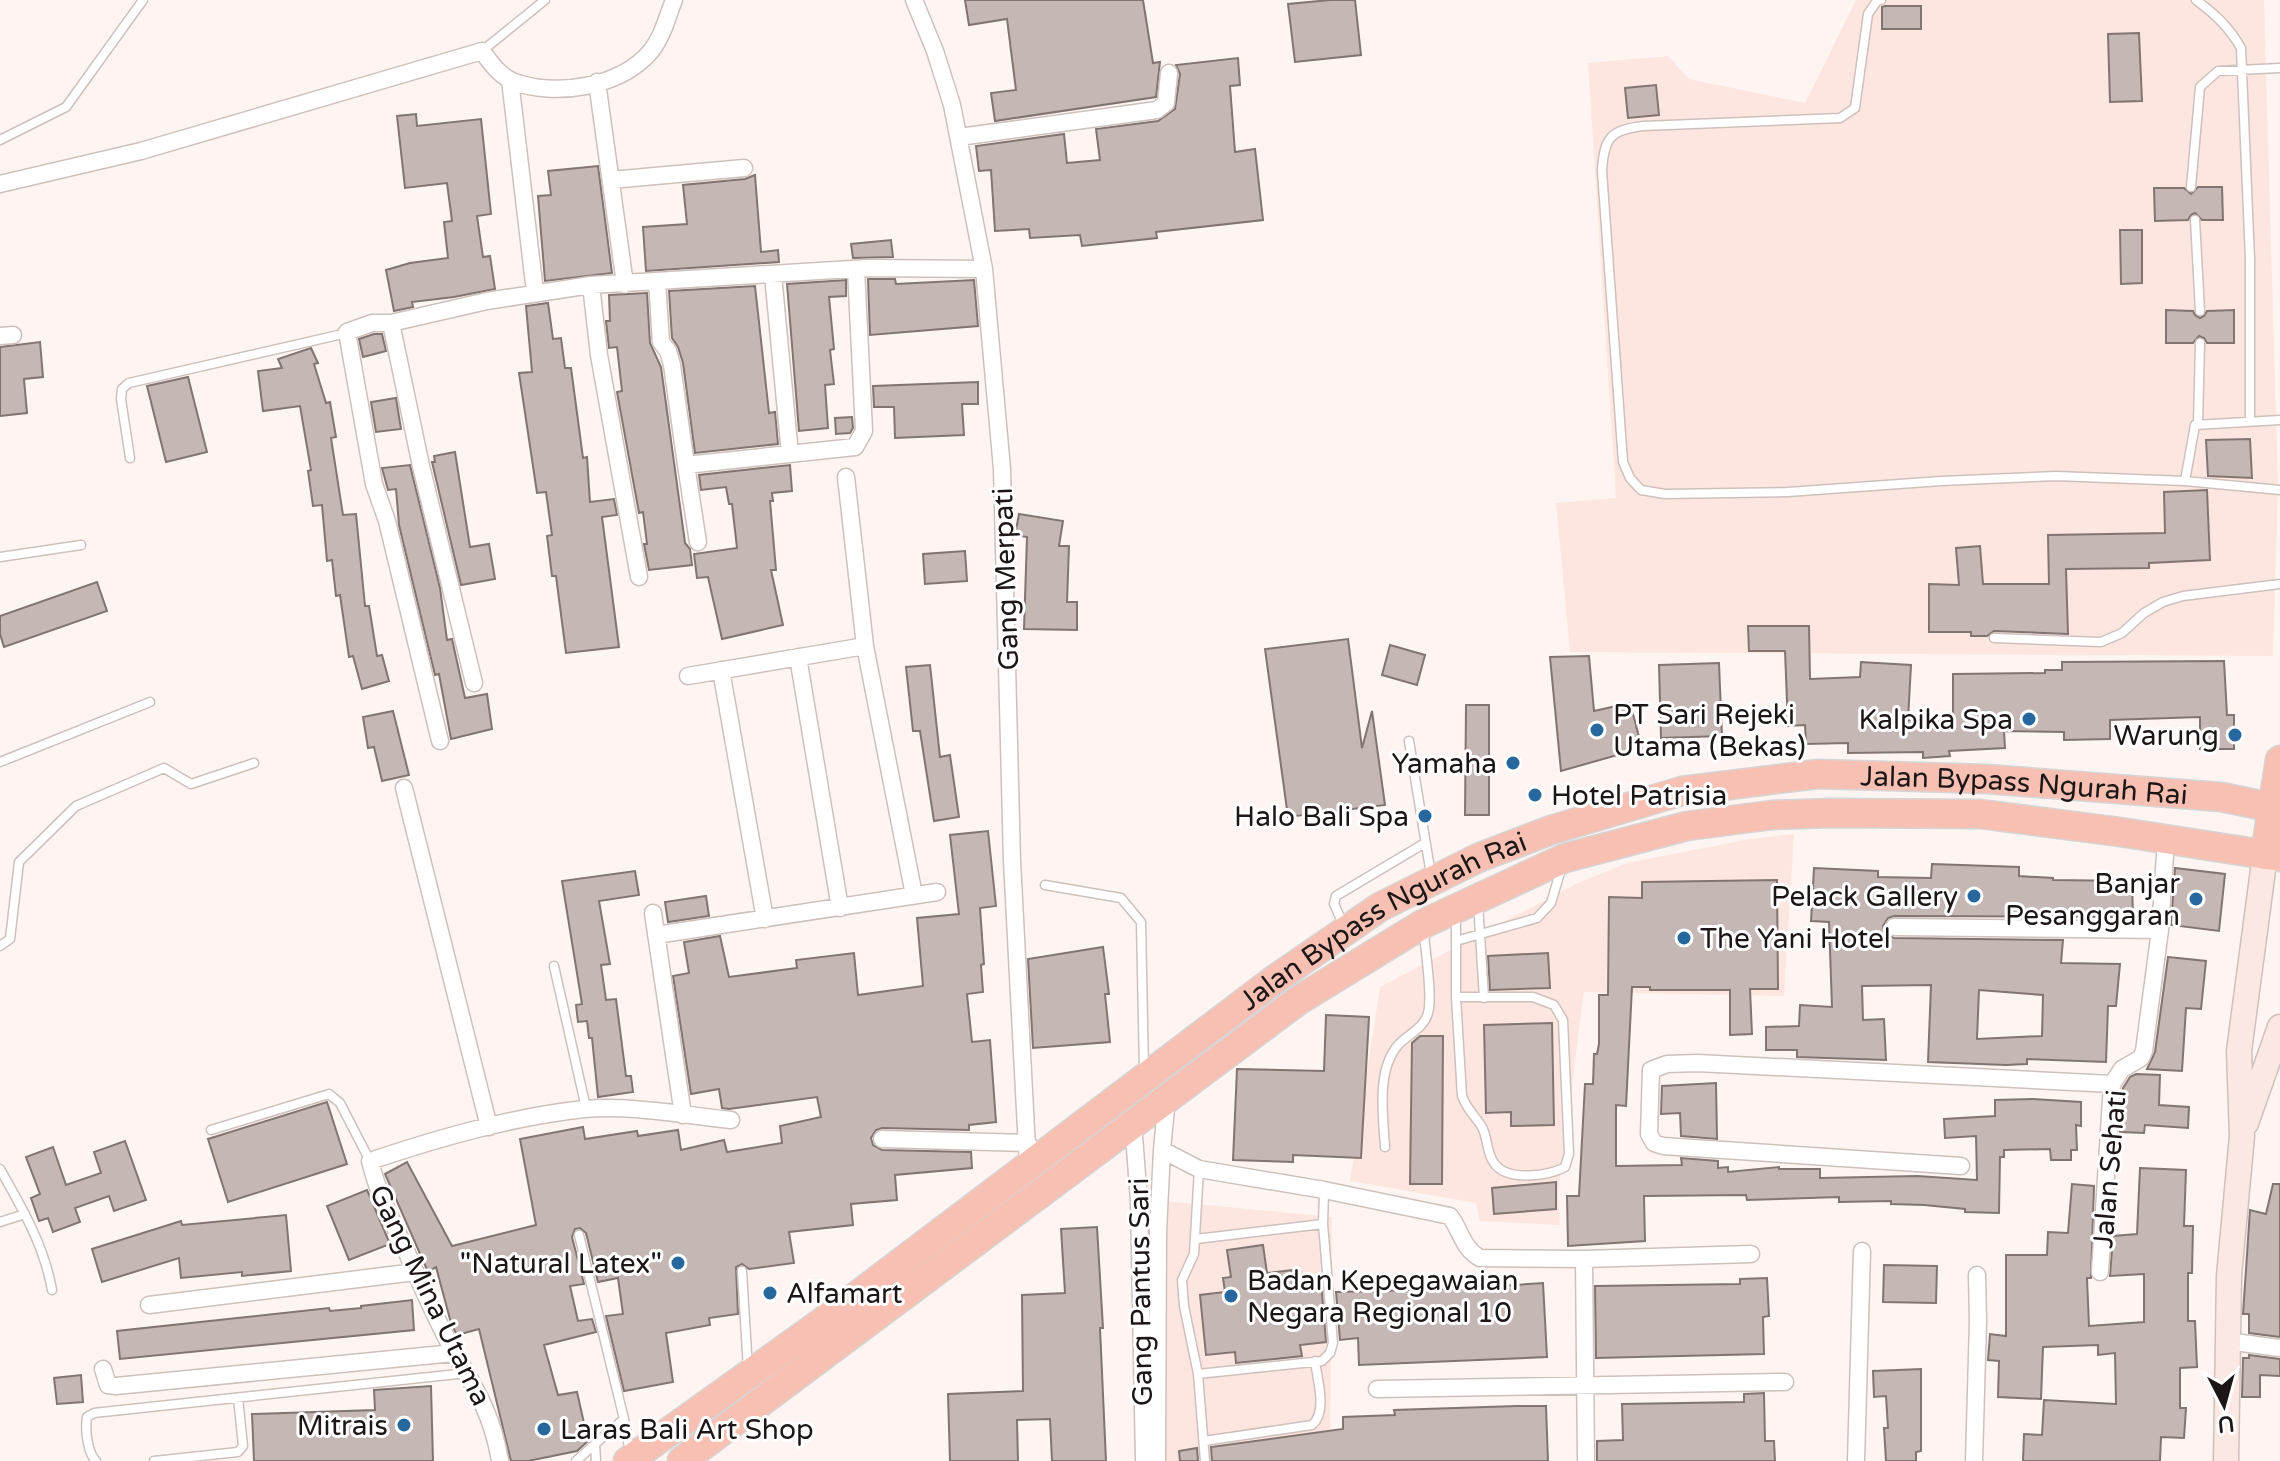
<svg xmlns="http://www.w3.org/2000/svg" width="2280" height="1461" font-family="'Varela Round',sans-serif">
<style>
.built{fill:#fde6df}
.building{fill:#c5b7b3;stroke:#827571;stroke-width:2;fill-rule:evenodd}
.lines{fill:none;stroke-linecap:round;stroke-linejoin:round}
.service-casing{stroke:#cec0bc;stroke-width:11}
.minor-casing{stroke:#cec0bc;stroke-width:19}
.secondary-casing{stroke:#cec0bc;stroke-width:27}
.trunk-casing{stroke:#d6d5d5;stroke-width:31}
.service{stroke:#fff;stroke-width:8}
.minor{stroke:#fff;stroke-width:16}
.secondary{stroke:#fce8e2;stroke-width:24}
.trunk{stroke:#f7c0b2;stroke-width:28}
.poi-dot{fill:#26689d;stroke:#fff;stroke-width:3}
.labels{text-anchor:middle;stroke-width:6;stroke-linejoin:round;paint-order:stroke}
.street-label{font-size:28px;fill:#1c1716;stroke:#fff}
.poi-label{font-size:28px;fill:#1c1716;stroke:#fff;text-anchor:end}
</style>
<rect width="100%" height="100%" fill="#fef5f2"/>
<!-- built -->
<path class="built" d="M1856 0H2264L2278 486 2273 656 1570 652 1556 503 1616 498 1588 63 1668 56 1689 79 1805 103Z
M1794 834 1784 996 1584 992 1558 1193 1560 1225 1480 1221 1476 1203 1350 1181 1380 987 1578 883 1627 863 1750 839Z
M1144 1199 1332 1217 1330 1461H1137L1130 1213Z"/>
<!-- building -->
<path class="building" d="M965 0H1143L1153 63 1160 62 1156 97 995 121 991 93 1016 90 1007 19 969 25Z
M1330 0H1355L1361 55 1295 62 1288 4Z
M1885 6H1921V29H1882V7Z
M2139 33 2142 101 2110 102 2108 34Z
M1238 58 1240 85 1230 86 1235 152 1255 149 1263 220 1156 232 1157 238 1082 246 1080 235 1030 238 1029 229 995 231 991 170 979 171 976 146 1064 134 1067 163 1100 160 1096 129 1158 121 1175 109 1180 74 1176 65Z
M1656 85 1659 115 1628 118 1625 88Z
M416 114 417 126 481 119 491 214 477 216 483 257 490 256 495 289 454 297 412 302 413 307 394 311 386 270 410 263 448 258 444 222 452 221 447 183 405 188 397 116Z
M598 166 612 273 545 281 538 196 551 195 548 171Z
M755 175 761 252 778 250 779 262 646 271 643 227 687 224 683 185 745 179Z
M2198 187H2222L2223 220H2202L2195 213 2191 215 2188 220 2155 221 2154 188H2184L2191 194Z
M2120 230H2142V283L2121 284Z
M891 240 893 257 853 258 851 244Z
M868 279H895L896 284 974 280 978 326 870 335Z
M846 280V296L829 297 834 349 830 350 834 384 825 385 828 428 799 431 787 284Z
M755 286 769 413 775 412 778 444 695 453 683 363 678 347 672 338 669 291Z
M647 293 650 343 661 367 685 543 690 549 692 565 649 570 644 544H647L643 512 639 513 617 392 622 391 617 347 609 348 606 321H610L609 295Z
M548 303 553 339 561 338 565 368H571L583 458 587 457 590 502 614 499 617 515 602 517 619 647 566 653 556 576H552L547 536 552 535 546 492 537 493 519 373 532 372 526 306Z
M2166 310 2193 311 2195 315 2200 318 2204 316 2207 311 2234 310V343H2207L2204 338 2199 336 2193 343H2166Z
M374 334H382L386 351 363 357 359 339Z
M40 342 43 377 24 379 27 413 0 416V347Z
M311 348 318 363 314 364 326 403 330 402 336 437 331 438 343 515 356 514 365 606H369L377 656 382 655 389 681 362 689 353 656 349 657 340 595 336 596 332 560 327 561 322 505 313 506 308 471 311 470 300 406 263 411 258 371 282 368 278 359Z
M188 377 207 452 166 462 147 386Z
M978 382V404H962L964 435 895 438 894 407H874L873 386Z
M396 398 401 429 376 432 371 402Z
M852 417 853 428 850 433 836 434 835 418Z
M2250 439 2252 478 2208 476 2206 440Z
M455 452 470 547 489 544 495 579 461 585 432 462H435L434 456Z
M410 465 440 588 447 640 452 639 465 698 487 694 492 729 451 739 439 674 435 675 399 525 396 489 388 490 382 468Z
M790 465 792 491 772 493 773 501H770L776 570H771L783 625 722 639 708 577 697 578 694 554 737 548 732 504H729L726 487 701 490 699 475Z
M2207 490 2210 560 2149 563V568L2066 569 2068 634 1994 631 1987 636H1971V632H1929V584L1959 585 1956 548 1980 546 1983 584H2049L2048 535 2165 533 2164 492Z
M1019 514 1063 521 1059 546H1069L1067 602H1077V630L1024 629 1027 537 1015 535Z
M965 551 967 581 925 584 923 554Z
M97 582 107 611 4 647 0 634V616Z
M1748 626H1809L1810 679 1860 677 1861 662 1911 665 1908 720H1918V723L1953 721V674L2045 673V670H2062V662L2224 661 2227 715H2234V749H2200V717L2110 720V739L2064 740V732L2004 731 2005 748 1949 751 1950 756 1923 758V752L1848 753V743L1806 744 1805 725 1788 726 1785 651H1749Z
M1348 639 1362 748 1372 711 1385 805 1288 817 1265 649Z
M1390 645 1425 655 1417 685 1382 675Z
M1589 656 1594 711 1630 703 1642 748 1561 771 1550 657Z
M1719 663 1722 736 1661 738 1659 665Z
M930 665 940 757 950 755 959 817 934 821 920 731H913L906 667Z
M1466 705H1489V815H1465Z
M393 711 409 775 382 781 374 747 368 748 363 717Z
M988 831 996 906 980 908 984 964 981 965 983 992 967 994 972 1042 990 1040 996 1122 969 1125V1130L882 1128 876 1130 871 1138 873 1145 882 1150 971 1152 972 1168 895 1175 897 1200 851 1204 853 1225 789 1232 794 1263 749 1269 742 1264 736 1267 738 1314 709 1318 710 1325 666 1333 673 1382 624 1391 606 1316 623 1314 618 1278 598 1282 586 1233 580 1228 575 1229 572 1237 584 1284 570 1286 578 1321 592 1319 596 1332 544 1345 558 1395 577 1392 588 1441 577 1451 528 1461H511L479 1329 457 1335 451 1323 436 1267 428 1272 385 1174 407 1162 452 1246 536 1225 520 1139 583 1127 585 1139 637 1131 638 1136 678 1130 681 1150 724 1140 727 1152 782 1143 780 1126 821 1117 817 1097 729 1109 722 1108 719 1089 691 1094 673 976 689 973 684 942 720 936 729 977 797 968 796 960 854 953 858 995 923 986 917 918 959 914 950 835Z
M1932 864 2019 867V876L2053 878V880L2132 881 2133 917 1894 916 1888 918 1883 926 1885 933 1894 938 2063 940 2061 963 2120 964 2116 1006H2108L2106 1062 2027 1059V1064L2006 1065 1928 1062 1931 985 1862 986 1863 1020 1884 1019 1886 1060 1797 1057V1050H1766V1027L1799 1026 1800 1005 1832 1007 1829 922 1811 921 1814 868 1878 871V877L1931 878ZM1979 990 2043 995 2042 1036 1977 1039Z
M2175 868 2225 874 2219 931 2171 925Z
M635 871 639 895 599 901 610 964 601 965 606 1000 616 999 626 1076H631L633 1092 598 1097 592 1038H589L587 1021 578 1022 576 1005 582 1004 562 881Z
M1777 880 1778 989H1750L1752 1034 1730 1035V990H1650V987H1632L1626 1106 1616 1105V1166L1682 1165 1681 1158 1718 1161V1168L1728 1167V1172L1779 1167V1169H1820V1178L1917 1176 1977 1180 1976 1136 1945 1138 1944 1119 1995 1116V1100L2033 1099 2081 1102V1126L2076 1125 2077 1150H2071V1160H2051L2050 1149 2004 1150V1157H2000L1999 1213 1965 1212V1209L1924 1205 1891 1204V1201L1839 1202V1197L1747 1200 1746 1195 1644 1196 1645 1241 1568 1246 1567 1196H1579L1585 1084H1593L1594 1054H1597L1599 1044V995H1608L1609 897 1642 898V882Z
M706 896 709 916 668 922 665 902Z
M1103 947 1109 994H1105L1110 1042 1033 1048 1028 959Z
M1548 953 1550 988 1490 990 1488 956Z
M2168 957 2206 961 2201 1009 2186 1008 2182 1071 2147 1069 2155 1052Z
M1326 1015 1369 1017 1361 1158 1293 1155V1162L1233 1160 1237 1069 1324 1071Z
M1552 1023 1554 1125 1511 1126V1112L1486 1113 1484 1025Z
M1420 1036H1443L1442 1184H1410L1412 1043Z
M2136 1074 2160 1075 2159 1105 2189 1107 2188 1128 2145 1125 2144 1133 2120 1132 2123 1088 2130 1077Z
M1716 1083 1717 1139 1681 1136 1680 1113 1661 1114 1662 1086Z
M327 1102 347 1164 228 1202 208 1139Z
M125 1141 146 1200 114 1211 109 1196 75 1208 80 1222 53 1232 48 1218 39 1221 31 1198 40 1194 26 1157 53 1147 66 1185 101 1173 94 1152Z
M2140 1168 2186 1170 2184 1226H2193L2192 1273H2188V1321H2195L2197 1367 2180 1368V1408H2186L2184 1438 2161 1437 2160 1461H2023L2024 1434 2042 1435 2044 1400 2116 1404 2115 1353 2098 1355V1345L2043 1347 2041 1399 1998 1397 1999 1361 1988 1360 1990 1334 2006 1336V1255H2047L2048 1232 2068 1233 2072 1184 2094 1186 2091 1278H2087L2089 1326 2144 1322V1274L2110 1276 2113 1236 2137 1234Z
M1556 1182V1209L1494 1214 1492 1188Z
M2273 1184H2280V1337L2249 1333V1314H2243L2250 1210 2266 1214Z
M367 1190 390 1244 349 1260 327 1206Z
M286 1215 291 1271 242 1276V1272L181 1278 179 1258 102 1282 92 1249 181 1221 182 1225Z
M1097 1227 1103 1328H1100L1106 1461H1052L1050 1419 1017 1420 1018 1461H950L948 1394 1023 1391 1022 1295 1065 1293 1061 1229Z
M1263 1245 1267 1273 1292 1270 1293 1285 1321 1281 1326 1342 1300 1345 1302 1356 1236 1363 1235 1352 1206 1355 1200 1295 1225 1292 1223 1278 1231 1277 1227 1250Z
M1884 1265 1937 1266 1936 1303 1883 1302Z
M1767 1278 1769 1316 1763 1317 1764 1354 1596 1358 1595 1286 1740 1284V1279Z
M1543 1283 1547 1357 1359 1365 1358 1338 1340 1340 1336 1292 1457 1289Z
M412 1300 414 1330 120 1359 117 1331 329 1308 330 1311 361 1308V1306Z
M2249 1355 2280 1359V1376L2260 1375V1397H2242L2243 1358H2249Z
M1921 1369V1451L1916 1452V1461H1886L1884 1428H1888L1886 1396 1874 1397 1873 1371Z
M81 1375 83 1402 57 1404 54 1378Z
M431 1386 433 1461H254L252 1414 375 1410 374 1390Z
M1764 1393 1765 1441H1774L1775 1461H1597V1441L1623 1440 1622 1404 1744 1402V1394Z
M1517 1406H1546L1548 1461H1212L1211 1447 1343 1429V1417L1395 1415 1394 1410Z
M1197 1448 1198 1461H1180L1179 1451Z"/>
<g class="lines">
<!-- service casing -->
<g class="service-casing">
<path id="service" d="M1881 0 1877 1 1868 14 1855 108 1840 118 1643 126C1610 130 1604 138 1602 171L1623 462 1630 478 1641 490 1665 494 1788 492 1941 481 2056 476 2185 481 2195 425 2280 420
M2196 0C2215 14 2229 27 2241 48L2250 259V421
M482 51 545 0
M0 140 66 107 143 0
M2191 187 2200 87 2218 71 2280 68
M2195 220 2200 311
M2198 423 2200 343
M130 458 121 399 122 389 129 383 347 333
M2185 481 2280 490
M0 557 81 545
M1994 638 2101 642 2122 633 2144 613 2163 602 2183 596 2280 584
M1409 741 1431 875
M0 762 150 702
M1045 885 1121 898 1141 922 1144 1072
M1478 903 1484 998
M1456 913V997L1462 1096C1466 1108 1475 1116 1482 1127 1488 1138 1486 1152 1494 1163 1507 1182 1548 1176 1565 1167L1569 1154 1563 1020 1554 1005 1533 997H1456
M1344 926 1334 904 1336 896 1425 843
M1456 941 1537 918 1551 903 1562 866
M0 946 10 939 19 862 76 806 164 768 191 784 254 763
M554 966 586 1108
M211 1130 329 1094 340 1103 370 1161
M1385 1147C1383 1115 1376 1069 1399 1044 1409 1034 1424 1028 1428 1013 1433 996 1425 952 1424 932
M0 1169C22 1208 44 1245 52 1290
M1199 1169 1194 1254 1182 1280 1184 1306 1198 1374 1205 1461
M0 1222 25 1214
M579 1235 624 1419 630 1453
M1196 1239 1323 1224
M742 1271 748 1369
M1198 1374 1322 1361 1330 1353 1333 1343 1323 1224 1324 1191
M1204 1441 1312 1425C1328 1412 1317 1379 1315 1361
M96 1461C87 1452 85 1429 87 1417L94 1413 467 1373
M154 1461 238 1452 243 1446 238 1398
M576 1461 595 1444
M596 1461 595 1444 624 1419"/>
</g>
<!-- minor casing -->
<g class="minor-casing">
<path id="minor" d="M914 0 935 51 952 105 984 269 1002 469 1012 861 1028 1168
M510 80 535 292
M597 82 625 284
M959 137 1157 110 1166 103 1169 73
M611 180 744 168
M0 184 141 151 482 51C490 62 499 75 512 81 555 98 621 87 651 51 663 36 667 17 674 0
M773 275 790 454
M657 281 661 342 668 351 672 365 686 465 855 447 864 431 856 269
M591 285 599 355 639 577
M391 323 421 466 474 683
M0 336 13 335
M686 465 698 542
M846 477 865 646 914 895
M798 657 840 908
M721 670 765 919
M688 676 865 646
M440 741 387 521 374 484 347 332 372 323H391L487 301 591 285 868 268 984 269
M404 788 489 1127
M653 913 683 1115
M1894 927 2160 930
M656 935 937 892
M1167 1098 1162 1150 1199 1169 1324 1190 1450 1216C1461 1231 1463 1249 1480 1258L1584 1259 1751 1254
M1133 1123 1139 1201 1144 1461
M882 1139 1028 1143
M1961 1166 1663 1146 1654 1143 1649 1134 1651 1070 1667 1064 1697 1063 2112 1084
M1584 1259 1586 1461
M2100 1272 2112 1084 2122 1069 2141 1058 2144 1051 2160 930 2166 840
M149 1305 415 1272
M2227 1341 2280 1348
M103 1369 108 1385 116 1386 454 1353
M1377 1389 1785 1382
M500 1461C493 1417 477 1391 455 1354 437 1322 422 1287 407 1253 393 1223 378 1194 370 1161 439 1138 511 1117 584 1109 632 1105 683 1115 731 1120
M1157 1461 1158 1231 1162 1150
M1856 1461 1862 1251
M1974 1461 1978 1321 1977 1275"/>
</g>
<!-- secondary casing -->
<g class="secondary-casing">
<path id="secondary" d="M2246 1123 2280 1027
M2226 1461 2229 1276 2242 1136 2239 1051 2265 855"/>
</g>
<!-- trunk casing -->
<g class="trunk-casing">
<g id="trunk">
<path d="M2265 855 2280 760"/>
<path id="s1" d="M628 1461 821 1323 1274 980 1380 907 1478 858 1551 830 1682 791 1818 774 1987 779 2221 797 2280 809"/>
<path d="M682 1461 1299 1000 1423 924 1565 858 1687 826 1772 815 1831 813 1980 814 2120 832 2280 857"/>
</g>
</g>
<!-- service -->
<use href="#service" class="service"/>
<!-- minor -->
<use href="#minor" class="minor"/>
<!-- secondary -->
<use href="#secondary" class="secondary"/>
<!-- trunk -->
<use href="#trunk" class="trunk"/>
</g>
<!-- markers -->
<g class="poi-dot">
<circle cx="2029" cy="719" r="8"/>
<circle cx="1597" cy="730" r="8"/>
<circle cx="2235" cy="735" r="8"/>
<circle cx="1513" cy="763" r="8"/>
<circle cx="1535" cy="795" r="8"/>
<circle cx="1425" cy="816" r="8"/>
<circle cx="1974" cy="896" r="8"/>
<circle cx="2196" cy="899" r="8"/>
<circle cx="1684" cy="938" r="8"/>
<circle cx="678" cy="1263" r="8"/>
<circle cx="770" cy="1293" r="8"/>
<circle cx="1231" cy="1296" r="8"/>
<circle cx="404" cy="1425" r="8"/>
<circle cx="544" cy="1429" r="8"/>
</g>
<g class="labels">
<!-- street labels -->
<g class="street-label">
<text transform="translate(1005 579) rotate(-92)" y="10">Gang Merpati</text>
<text dy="10" stroke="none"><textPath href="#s1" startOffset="1602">Jalan Bypass Ngurah Rai</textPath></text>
<text dy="10" stroke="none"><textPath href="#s1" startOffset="930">Jalan Bypass Ngurah Rai</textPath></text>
<text transform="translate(2109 1169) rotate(-85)" y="10">Jalan Sehati</text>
<text transform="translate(1140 1292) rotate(-91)" y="10">Gang Pantus Sari</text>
<text transform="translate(431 1295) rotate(64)" y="10">Gang Mina Utama</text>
</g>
<!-- poi labels -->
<g class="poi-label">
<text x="1613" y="724" text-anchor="start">PT Sari Rejeki<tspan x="1613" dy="32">Utama (Bekas)</tspan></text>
<text x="2013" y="729">Kalpika Spa</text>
<text x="2219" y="745">Warung</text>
<text x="1497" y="773">Yamaha</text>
<text x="1551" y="805" text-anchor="start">Hotel Patrisia</text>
<text x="1409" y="826">Halo Bali Spa</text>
<text x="2180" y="893">Banjar<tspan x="2180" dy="32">Pesanggaran</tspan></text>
<text x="1958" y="906">Pelack Gallery</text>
<text x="1700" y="948" text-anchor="start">The Yani Hotel</text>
<text x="662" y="1273">"Natural Latex"</text>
<text x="1247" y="1290" text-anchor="start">Badan Kepegawaian<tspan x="1247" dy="32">Negara Regional 10</tspan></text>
<text x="786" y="1303" text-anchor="start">Alfamart</text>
<text x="388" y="1435">Mitrais</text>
<text x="560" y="1439" text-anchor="start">Laras Bali Art Shop</text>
</g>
</g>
<!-- north arrow -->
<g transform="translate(2224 1405) rotate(174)" stroke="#ffffff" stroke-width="6" paint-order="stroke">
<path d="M0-6L14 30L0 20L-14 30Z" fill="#1c1716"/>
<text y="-12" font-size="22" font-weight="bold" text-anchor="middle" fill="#1c1716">U</text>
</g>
</svg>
